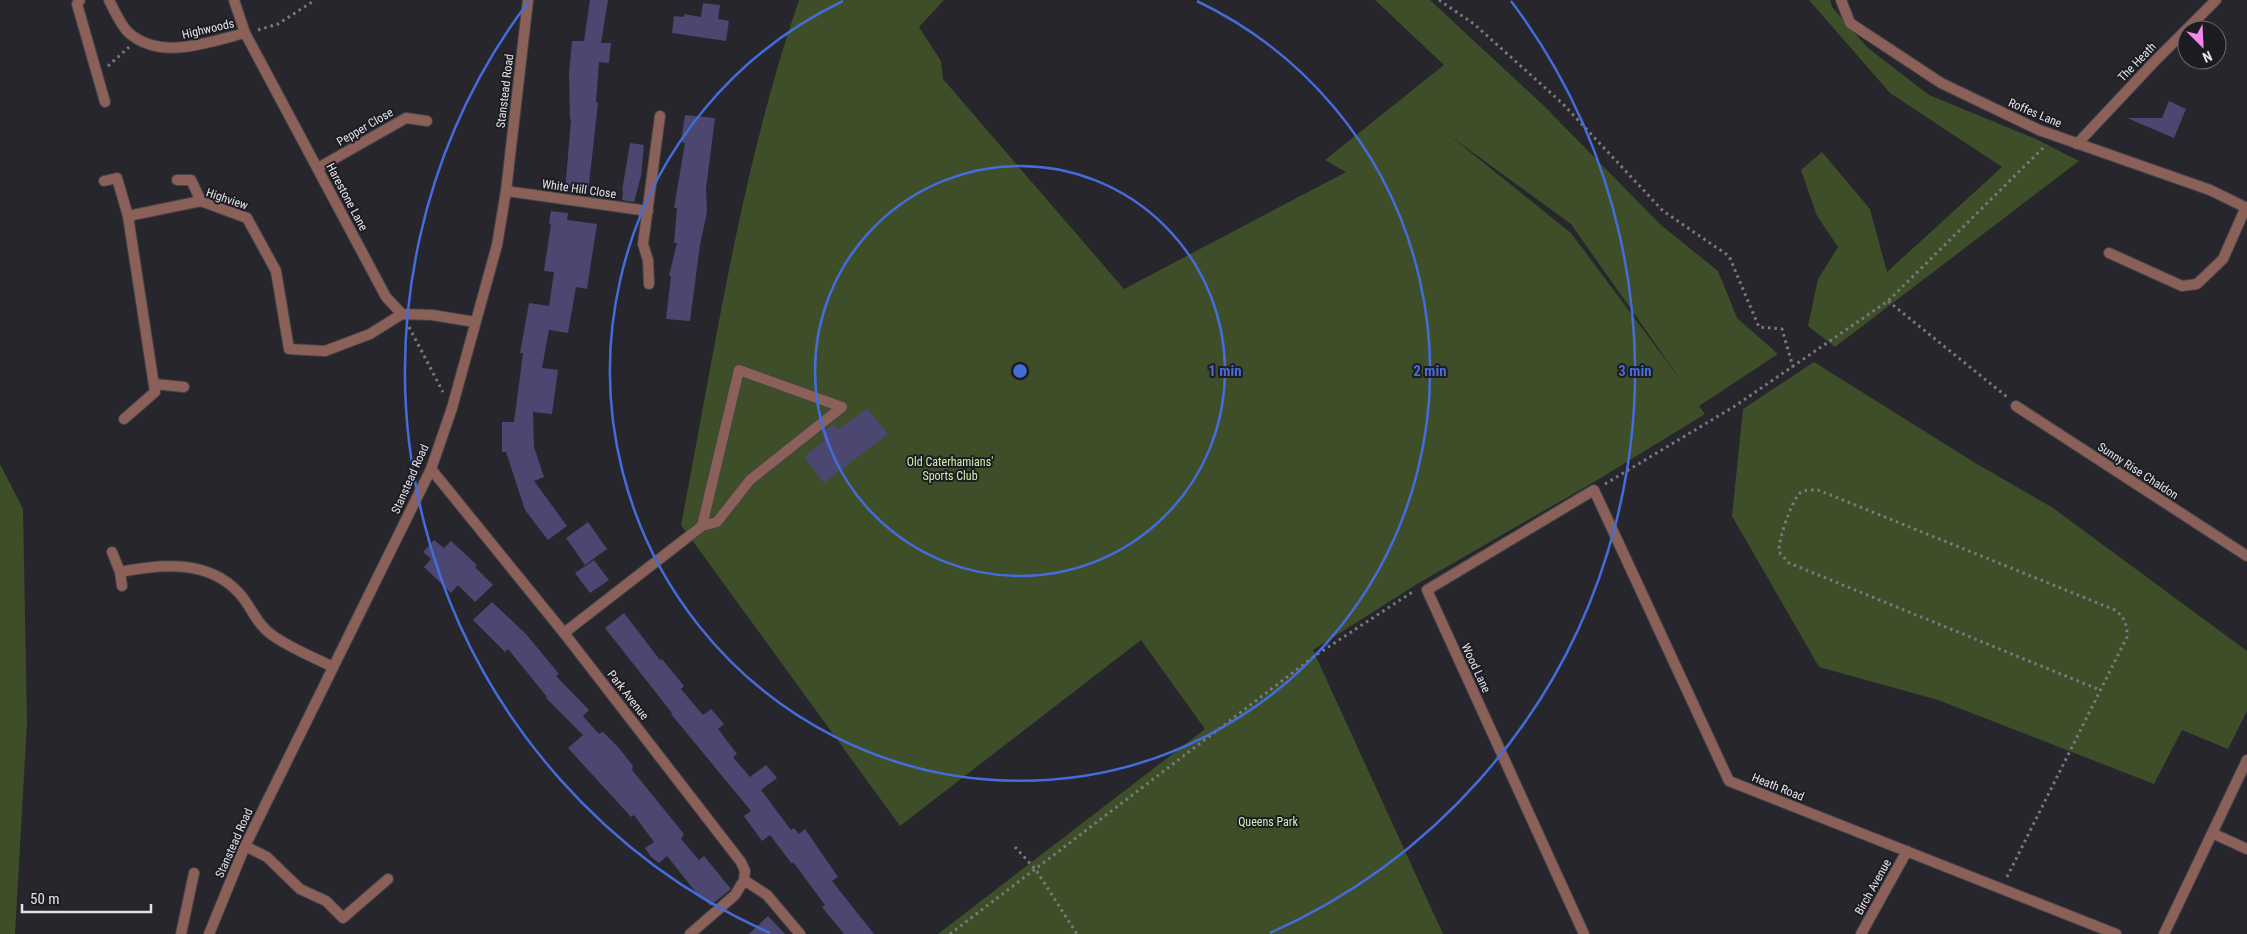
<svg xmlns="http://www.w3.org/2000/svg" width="2247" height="934" font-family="'Roboto Condensed',sans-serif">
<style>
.green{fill:#3d4e29;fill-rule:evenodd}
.building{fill:#4b4770}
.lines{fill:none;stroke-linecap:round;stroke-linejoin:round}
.service-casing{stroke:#44444a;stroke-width:12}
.minor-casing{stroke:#44444a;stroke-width:12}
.tertiary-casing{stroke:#44444a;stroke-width:12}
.path{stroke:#7a7a80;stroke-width:3;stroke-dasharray:2.5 4;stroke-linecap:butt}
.service{stroke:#8a6058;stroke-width:10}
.minor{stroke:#8a6058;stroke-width:10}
.tertiary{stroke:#8a6058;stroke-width:10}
.ring{fill:none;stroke:#446cdb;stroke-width:2.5}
.labels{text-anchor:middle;stroke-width:4;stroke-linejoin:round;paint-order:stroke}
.street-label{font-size:12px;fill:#e2e2e7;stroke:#1d1c23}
.park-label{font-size:12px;fill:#cff0aa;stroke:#1d1c23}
.centre{fill:#446cdb;stroke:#1d1c23;stroke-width:2.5}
.ring-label{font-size:15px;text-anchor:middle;font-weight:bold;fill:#446cdb;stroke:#1d1c23;stroke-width:4;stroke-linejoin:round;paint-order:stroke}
</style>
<rect width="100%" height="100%" fill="#26262c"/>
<!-- green -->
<path class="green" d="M799 0H944L919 27 941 61 943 79 1124 289 1346 172 1325 160 1444 65 1375 0H1430L1542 104 1661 225 1718 271 1737 318 1778 354 1699 406 1705 414 1599 479 1417 584 1313 650 1443 934H938L1205 729 1141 640 900 826 681 525C715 350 741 168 799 0ZM1449 135 1571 224 1683 383 1571 233Z
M1809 0H1830L1832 7 1868 48 1929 95 2036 139 2079 161 1835 347 1808 326 1818 279 1838 247 1817 216 1801 170 1822 152 1870 209 1887 272 2002 167 1890 93Z
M1814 362 1977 464 2053 508 2247 651V711L2228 749 2182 730 2154 784 1938 700 1819 667 1732 516 1743 409Z
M0 464 23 509 27 723 15 934H0Z"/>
<!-- building -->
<path class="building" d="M590 0H608L601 43H611L609 63 599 62 596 102 598 103 588 193 565 192 571 119H570L569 73 572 41H584Z
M703 3 720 5 718 19 729 21 726 41 672 33 674 16 684 17V14L701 17Z
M2169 101 2186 109 2174 138 2127 118H2162Z
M685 115 715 118 706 189 707 212 700 245 690 321 666 319 671 276H669L677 243H674L677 208H674L685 143 681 142Z
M630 143 644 145 641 176 634 202 622 200 623 191H622Z
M551 211 568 213 567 220 597 224 587 289 576 287 568 333 549 330 542 368 558 370 552 414 533 412 534 447 544 477 534 481 567 526 548 540 525 510 506 452H502V422H514L523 353H520L529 303 549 306 554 272 544 271 551 224 549 223Z
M867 408 888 434 824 483 804 457 825 440 821 434 834 424 838 430Z
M588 522 607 549 585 565 566 538Z
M434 540 444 548 451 541 477 565 475 567 493 585 475 602 458 585 451 593 424 567 431 559 423 552Z
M594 560 609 580 590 593 575 573Z
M492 602 526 634 559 674 556 676 589 710 583 716 599 734 603 732 619 748 633 766 632 770 684 834 681 839 699 860 704 856 731 889 710 906 704 898 702 900 667 856 659 863 651 857 645 848 654 842 634 815 631 817 568 748 583 735 546 698 547 697 508 649 505 652 473 620Z
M624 613 660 660 662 659 684 686 681 689 703 715 711 709 724 724 718 729 737 754 733 757 750 777 766 765 777 778 761 790 791 830 794 828 799 834 805 829 838 877 832 881 874 934H844L822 907 825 905 793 862 792 864 770 835 762 841 744 816 751 811 671 714 672 713 605 628Z
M768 916 785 934H749Z"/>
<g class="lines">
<!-- service casing -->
<g class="service-casing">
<path id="service" d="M234 0 245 33
M2109 253 2182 286 2197 284 2223 259 2246 207
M564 633 702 526 717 522 750 480 842 407 739 370 702 526
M2212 833 2247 849
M181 934 194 873
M2164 934 2247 760"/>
</g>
<!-- minor casing -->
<g class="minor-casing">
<path id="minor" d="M80 0 77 4 105 102
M109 0C114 10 121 26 129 33 161 61 209 42 245 33L386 297 402 314
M1841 0 1850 23 1941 83 2039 130 2210 190 2247 208
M2077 144 2155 61 2216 0
M318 168 406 118 427 121
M177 180H191L201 201
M104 181 117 178 128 216
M506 191 648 211
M649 284 648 260 643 244 660 116
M402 314 432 315 475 322
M154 384 184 387
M2016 406 2247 556
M124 419 155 392 128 216 201 201 247 218 276 271 289 349 325 351 370 334 402 314
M431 469 564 633 741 862 745 871 744 880 767 895 800 934
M112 552 120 572 122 586
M120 572C160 564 208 559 239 593 251 606 257 625 272 635 290 648 313 657 333 667
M245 846 267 857 300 889 326 901 343 918 388 879
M690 934 735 895 744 880
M1584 934 1427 590 1594 490 1729 781 2116 934
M1861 934 1907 851"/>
</g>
<!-- tertiary casing -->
<g class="tertiary-casing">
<path id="tertiary" d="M209 934 245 846 431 469 452 408 497 245 506 191 528 0"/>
</g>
<!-- path -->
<path class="path" d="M1439 0 1474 24 1562 103 1663 211 1729 256 1759 327 1782 329 1793 367
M258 30 278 24 315 0
M108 66 129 47
M1888 301 2007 397
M409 327 443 392
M1605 484 1735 406 1888 301 2046 145
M1015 847 1036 870 1077 934
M2007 877 2127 637C2127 624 2125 618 2115 610L1818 490C1811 490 1804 489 1799 494 1791 503 1778 540 1779 552L1789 563 2100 690
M950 934 1316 655 1414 591"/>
<!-- service -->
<use href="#service" class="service"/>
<!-- minor -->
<use href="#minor" class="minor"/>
<!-- tertiary -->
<use href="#tertiary" class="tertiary"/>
</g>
<!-- distance rings -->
<g class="ring">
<circle cx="1020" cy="371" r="205"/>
<path d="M1197 1A410 410 0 1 1 843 1"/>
<path d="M770 933A615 615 0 0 1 529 1M1511 1A615 615 0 0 1 1270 933"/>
</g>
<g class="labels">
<!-- street labels -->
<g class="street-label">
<text transform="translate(208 29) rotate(-13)" y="4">Highwoods</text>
<text transform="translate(2137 62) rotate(-46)" y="4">The Heath</text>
<text transform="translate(505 91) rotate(-83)" y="4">Stanstead Road</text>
<text transform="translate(2035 113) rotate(23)" y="4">Roffes Lane</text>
<text transform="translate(365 127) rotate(-30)" y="4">Pepper Close</text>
<text transform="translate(579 189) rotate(8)" y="4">White Hill Close</text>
<text transform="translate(347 197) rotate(62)" y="4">Harestone Lane</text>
<text transform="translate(227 199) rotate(19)" y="4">Highview</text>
<text transform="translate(2138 471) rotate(33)" y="4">Sunny Rise Chaldon</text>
<text transform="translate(410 479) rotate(-66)" y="4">Stanstead Road</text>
<text transform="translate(1476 668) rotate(65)" y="4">Wood Lane</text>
<text transform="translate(628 695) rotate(52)" y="4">Park Avenue</text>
<text transform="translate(1778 787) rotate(22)" y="4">Heath Road</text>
<text transform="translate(234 843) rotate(-66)" y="4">Stanstead Road</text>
<text transform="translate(1873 887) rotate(-61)" y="4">Birch Avenue</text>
</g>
<!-- park labels -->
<g class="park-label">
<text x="950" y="466">Old Caterhamians'<tspan x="950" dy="14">Sports Club</tspan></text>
<text x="1268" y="826">Queens Park</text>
</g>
</g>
<circle cx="1020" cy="371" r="8" class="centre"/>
<g class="ring-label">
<text x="1225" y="376">1 min</text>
<text x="1430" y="376">2 min</text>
<text x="1635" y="376">3 min</text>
</g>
<!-- north arrow -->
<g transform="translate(2202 45) rotate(156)"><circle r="24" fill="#1d1c23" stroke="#6c6b71"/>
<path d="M0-4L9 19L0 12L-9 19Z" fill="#f688ed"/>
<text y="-8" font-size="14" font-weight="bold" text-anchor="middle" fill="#e2e2e7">N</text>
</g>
<!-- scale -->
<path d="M22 904v8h129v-8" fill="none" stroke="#e2e2e7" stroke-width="2.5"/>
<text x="30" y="904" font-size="15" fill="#e2e2e7" stroke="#1d1c23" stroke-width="4" paint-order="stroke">50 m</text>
</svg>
